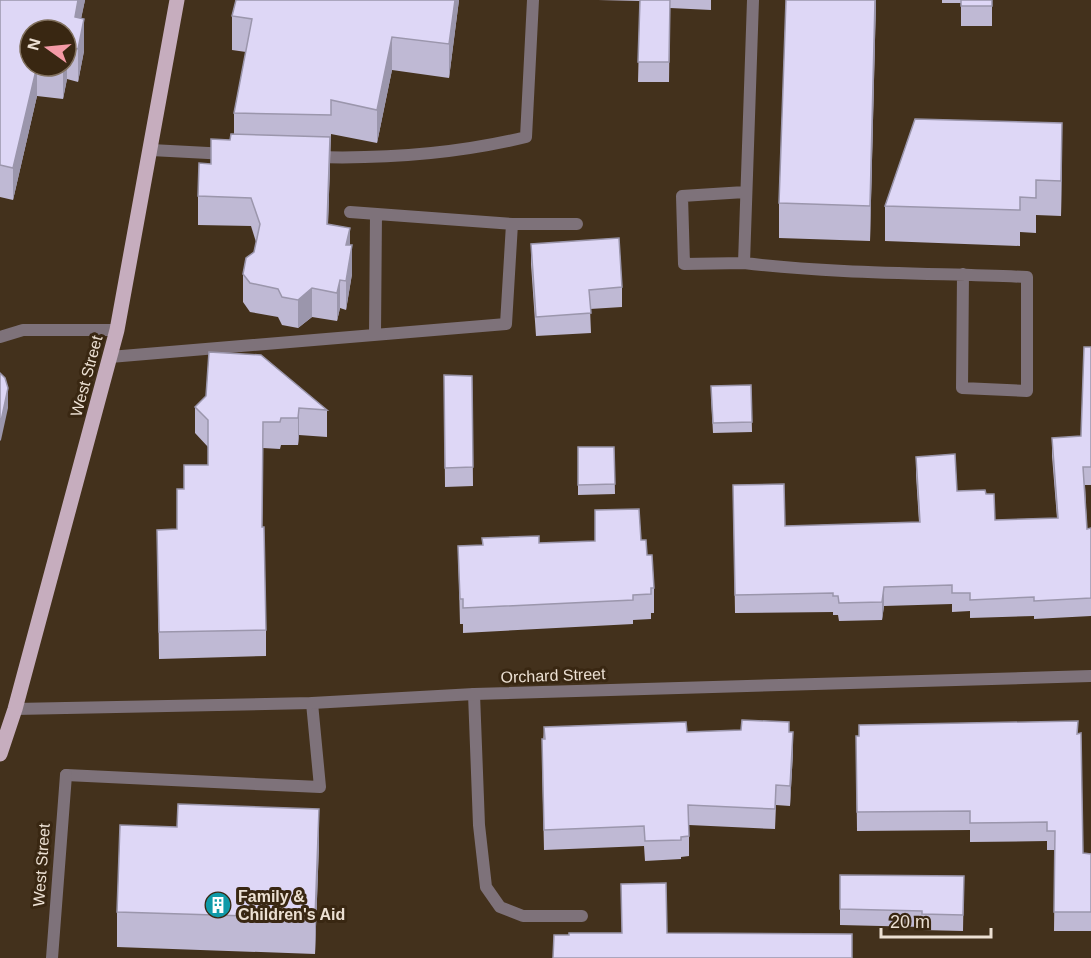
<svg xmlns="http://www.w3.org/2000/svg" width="1091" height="958" font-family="Helvetica,sans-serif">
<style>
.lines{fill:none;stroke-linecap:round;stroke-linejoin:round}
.service{stroke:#7e727a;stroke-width:12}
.minor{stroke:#7e727a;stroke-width:12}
.primary{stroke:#c6adbe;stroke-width:15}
.wall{fill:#bfb9d4;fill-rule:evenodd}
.shaded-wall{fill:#9b96ac}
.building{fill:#ded7f6;stroke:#9b96ac;stroke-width:1.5}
.labels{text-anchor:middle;stroke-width:6;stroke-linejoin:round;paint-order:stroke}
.street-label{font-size:16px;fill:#ece0d3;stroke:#392712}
.poi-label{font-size:16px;font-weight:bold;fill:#ece0d3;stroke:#392712;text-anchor:start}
</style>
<rect width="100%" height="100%" fill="#43311c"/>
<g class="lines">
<!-- service -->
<path class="service" d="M753 0 744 263C838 274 933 273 1027 277V391L962 388 963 274
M151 150 227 154
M314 157C385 159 456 154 526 137L533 0
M512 224H577
M744 263 684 264 682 196 745 192
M375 334 376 214
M110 357 506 324 512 224 350 212
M474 694 479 825 486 887 500 907 523 916H582
M66 775 320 787 312 703"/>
<!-- minor -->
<path class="minor" d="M0 337 23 330H117
M15 709 312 703 474 694 1091 676
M52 958 66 775"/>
<!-- primary -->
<path class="primary" d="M0 754 15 709 117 330 177 0"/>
</g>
<!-- wall -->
<path class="wall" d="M0 0H85L81 18 84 51 78 82 67 79 63 99 37 96 13 200 0 197ZM66 30V66H30Z
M236 0H459L449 78 392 70 377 143 331 134 328 224 350 245 352 274 346 310 340 308 337 321 312 317 298 328 282 325 278 317 250 312 243 302V274L254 252 256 242 251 226 198 225V196L211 164 234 134V113L246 52 232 50V16Z
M598 0H711V10L670 8 669 82H638L640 1Z
M786 0H876L870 241 779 238V203Z
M942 0H992V26H961V3H942Z
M1062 158 1061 216 1036 215V233L1020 232V246L885 241V206Z
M531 244 622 287V307L590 309 591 333 536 336 531 264Z
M1091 347V485H1085L1087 529 1091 528V616L1034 619V616L970 618V611L952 612V604L884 606 882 620 839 621 838 615H833V612L735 613 733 485 785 526 919 522 916 475V457L957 491 986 494 995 520 1057 518 1052 456V438L1081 436Z
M444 375 472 376 473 486 445 487Z
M751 385 752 432 713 433 711 396Z
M206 396 327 410V437L299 435 298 445H281L280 449 263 448 262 527 266 630V656L159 659 157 530 177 529 184 489 208 465V447L195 433V407Z
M578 447H614L615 494 578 495Z
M482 538 539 543 641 540 647 555 654 588V613H651V619L633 620V624L463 633V624H460L458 546 482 545Z
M544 727 687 732H789L793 752 790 806 776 805 775 829 689 825V856L681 857V859L645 861 644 846 544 850 542 759Z
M1078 734 1083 853 1091 854V931H1054L1055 850H1047V841L970 842V830L857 831 856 736Z
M177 827 319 844 315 954 117 947V912Z
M964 876 963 931 922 930V927L840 925V909Z"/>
<!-- shaded-wall -->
<path class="shaded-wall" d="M78 0H85L75 49V17Z
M455 0H459L449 78V44Z
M875 0H876L870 241V206Z
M84 19V51L78 82V49Z
M392 37V70L377 143V110Z
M67 47V79L63 99V67L66 66Z
M37 66V96L13 200V168Z
M1062 123V158L1061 216V181Z
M330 137V166L327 252V224Z
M350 228V257L346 245Z
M352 245V274L346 310V281Z
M340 280V308L337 321V293Z
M312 288V317L298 328V300Z
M8 388V408L1 440 0 441V422Z
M299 408V435L298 445V418Z
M884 587V606L882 620V602Z
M793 732V752L790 806V786Z
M319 809V844L315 954V918Z"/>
<!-- building -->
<path class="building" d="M0 0H78L75 17 84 19 78 49 67 47 66 51V30H30V66H37L13 168 0 165Z
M236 0H455L449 44 392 37 377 110 331 100V115L234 113 252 19 232 16Z
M640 0H670L669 62H638Z
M786 0H875L870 206 779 203Z
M961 0H992V6H961Z
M915 119 1062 123 1061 181 1036 180V198L1020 197V210L885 206Z
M231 134 330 137 327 224 350 228 346 245H352L346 281 340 280 337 293 312 288 298 300 282 297 278 289 250 283 243 274 246 258 254 252 260 224 251 198 198 196 199 163 211 164V139L230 140Z
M619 238 622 287 589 290 591 313 536 317 531 244Z
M1084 347H1091V467H1083L1087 529 1091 528V598L1034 601V597L970 600V593H952V585L884 587 882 602 839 603 838 596H833V593L735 595 733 485 784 484 785 526 920 522 916 457 955 454 957 491 985 490 986 494H994L995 520 1058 518 1052 438 1081 436Z
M209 352 261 355 327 410 299 408 298 418H281L280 422H263L262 527H264L266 630 159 632 157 530 177 529V489H184V465H208V420L195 407 206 396Z
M0 373 5 378 8 388 1 421 0 422Z
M444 375 472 376 473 467 445 468Z
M751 385 752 422 713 423 711 386Z
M578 447H614L615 484 578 485Z
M639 509 641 540H646L647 555H652L654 588H651V594L633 595V600L463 608V599H460L458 546 483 545 482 538 539 536V543L595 541V510Z
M742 720 789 722V732H793L790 786 776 785 775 809 688 805 689 836 681 837V840L645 841 644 826 544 830 542 739H545L544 727 686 722 687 732 741 730Z
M1078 721 1077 734 1081 733 1083 853 1091 854V912H1054L1055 831H1047V822L970 823V811L857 812 856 736H859V725Z
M178 804 319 809 315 918 117 912 120 825 177 827Z
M840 875 964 876 963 915 922 914V911L840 909Z
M666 883 667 933 852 934V958H553L554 935H569V933H622L621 884Z"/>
<!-- icons -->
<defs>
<g id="building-disc" transform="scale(1.35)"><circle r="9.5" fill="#0f9aa8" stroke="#392712"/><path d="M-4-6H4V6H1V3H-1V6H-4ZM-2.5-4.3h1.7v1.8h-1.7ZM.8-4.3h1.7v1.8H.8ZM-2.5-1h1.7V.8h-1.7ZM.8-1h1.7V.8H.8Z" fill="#fff"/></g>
</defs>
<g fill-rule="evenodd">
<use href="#building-disc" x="218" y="905"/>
</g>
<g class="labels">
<!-- street labels -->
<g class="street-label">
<text transform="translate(86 376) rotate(-75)" y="6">West Street</text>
<text transform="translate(553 675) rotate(-2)" y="6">Orchard Street</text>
<text transform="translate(41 865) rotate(-86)" y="6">West Street</text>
</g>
<!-- poi labels -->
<g class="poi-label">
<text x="238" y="902">Family &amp;<tspan x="238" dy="18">Children's Aid</tspan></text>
</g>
</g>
<!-- north arrow -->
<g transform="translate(48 48) rotate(285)"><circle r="28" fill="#392712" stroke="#81715f" stroke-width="1.5"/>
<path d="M0-4.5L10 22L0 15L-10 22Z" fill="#f49aa6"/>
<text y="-9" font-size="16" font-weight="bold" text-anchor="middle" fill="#ece0d3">N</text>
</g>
<!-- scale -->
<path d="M881 928v9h110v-9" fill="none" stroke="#ece0d3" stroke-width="3"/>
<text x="890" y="928" font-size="18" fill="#ece0d3" stroke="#392712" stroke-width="4.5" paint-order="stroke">20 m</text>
</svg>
